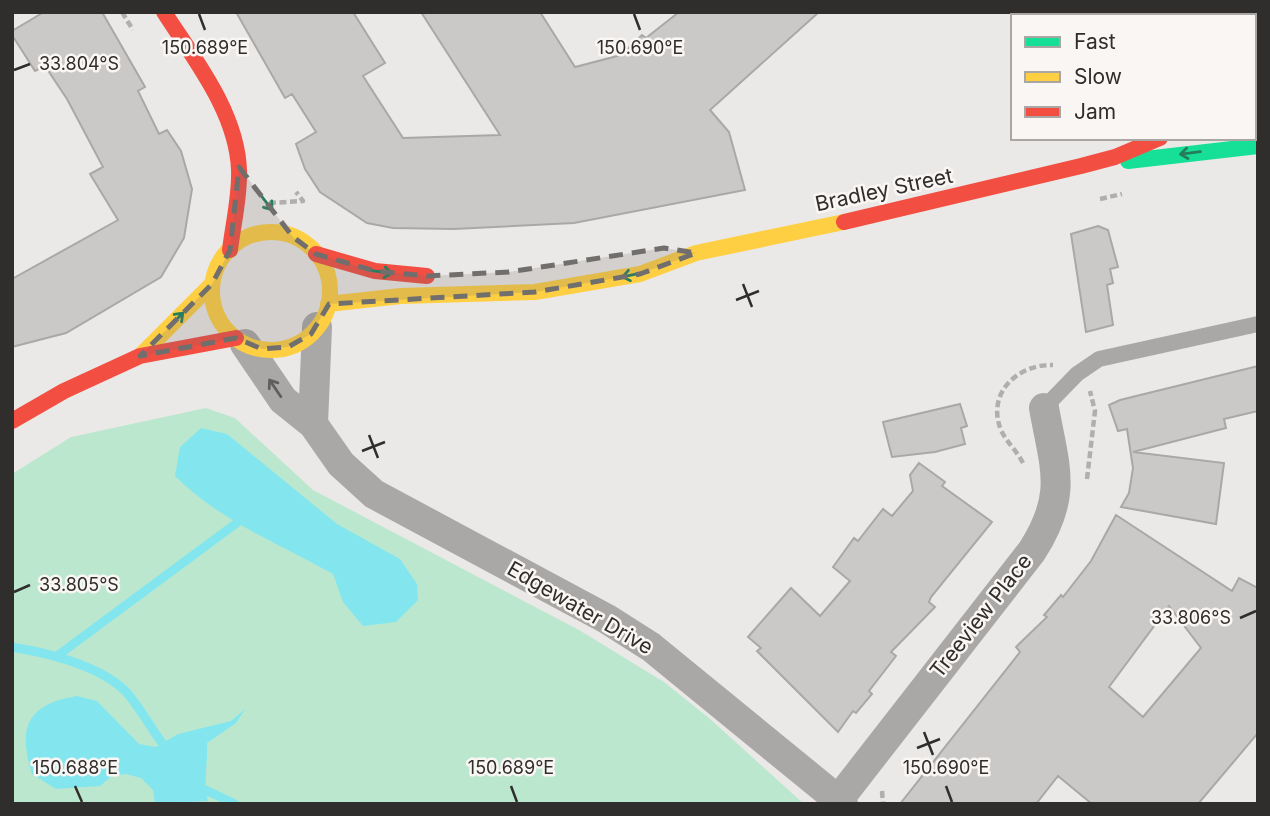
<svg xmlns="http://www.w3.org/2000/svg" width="1270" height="816" font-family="Inter,sans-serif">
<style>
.green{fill:#bbe7cf}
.water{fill:#83e6ee}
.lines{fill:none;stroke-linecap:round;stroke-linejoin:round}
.stream{stroke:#83e6ee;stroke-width:9}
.building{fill:#cbc9c8;stroke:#aaa8a7;stroke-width:2;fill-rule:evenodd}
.path{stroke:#b0afae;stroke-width:4.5;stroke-dasharray:7 3.5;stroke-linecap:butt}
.lane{stroke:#a9a8a6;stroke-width:16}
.street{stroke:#a9a8a6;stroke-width:30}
.fast{stroke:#16e098;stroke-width:16}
.slow{stroke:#ffcf43;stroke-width:16}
.jam{stroke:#f24e42;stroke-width:16}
.oneway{stroke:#247e5d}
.oneway2{stroke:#605f5d}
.marked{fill:#716f6d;fill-opacity:0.2;stroke:#716f6d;stroke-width:5;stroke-dasharray:14 9;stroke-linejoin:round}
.ticks{fill:none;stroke:#2f2e2c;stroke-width:2.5}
.labels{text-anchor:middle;stroke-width:5;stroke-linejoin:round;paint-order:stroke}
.street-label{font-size:21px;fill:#2f2e2c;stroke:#faf6f3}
.ticks-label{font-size:18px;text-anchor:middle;fill:#2f2e2c;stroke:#faf6f3;stroke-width:5;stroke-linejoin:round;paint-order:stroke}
</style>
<rect width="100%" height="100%" fill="#ebe9e7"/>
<!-- green -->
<path class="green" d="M206 408 235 418 313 490 579 630 664 682 709 718 804 804H12V474L71 437Z"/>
<!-- water -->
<path class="water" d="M201 428 227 434 337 524 400 559 417 584 418 600 396 622 363 626 343 602 333 574C279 544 219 520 175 476L180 447Z
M77 696 97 701 139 744 156 747 178 734 231 721 245 709 236 723 207 743C208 764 203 782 208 801L155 803 153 790 141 778 126 774 112 776 100 786 56 789 32 774C17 726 28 704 77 696Z"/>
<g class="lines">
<!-- stream -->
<path class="stream" d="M12 647C47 653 103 666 128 694 143 712 154 734 169 752
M57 656 238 522
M195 785 235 804"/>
</g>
<!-- building -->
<path class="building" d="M44 12H102L145 87 138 91 159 134 167 130 181 151 192 189 184 238 161 277 66 333 12 347V279L118 220 90 174 103 167 67 99 45 66 35 71 12 35V31Z
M236 12H353L385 63 363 76 403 138 500 135 421 12H540L575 67 621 55 642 35 646 38 679 12H819L710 110 729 132 745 190 574 223 454 229 393 228 367 223 320 192 305 169 296 144 316 132 292 94 285 98Z
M1098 226 1108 230 1118 267 1110 269 1113 283 1107 285 1113 325 1086 332 1071 234Z
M1258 366V411L1224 419 1226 428 1133 452 1224 463 1216 524 1121 507 1129 493 1133 468 1127 429 1118 431 1109 405 1120 400Z
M960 404 967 426 961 428 965 444 935 452 892 457 883 422Z
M919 463 945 482 942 486 992 522 931 597 929 602 935 607 891 652 896 656 869 691 872 694 856 713 853 711 838 732 757 651 761 648 748 637 791 588 820 616 850 581 833 567 854 538 858 541 883 509 892 516 913 491 910 475Z
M1116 515 1232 591 1239 578 1258 588V733L1198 804H1092L1058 776 1036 804H900L1020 652 1016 647 1047 617 1044 615 1061 595 1063 597 1091 561ZM1169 606 1201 648 1143 717 1109 687Z"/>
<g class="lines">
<!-- path -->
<path class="path" d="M122 12 133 30
M1100 199 1122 194
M269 203 303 201 296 192
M1023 463C1017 451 1007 443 1001 430 986 394 1017 364 1053 365
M1087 479 1095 411 1090 391
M882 791 883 804"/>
<!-- lane -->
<path class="lane" d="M1044 408 1077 374 1099 359 1258 324"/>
<!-- street -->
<path class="street" d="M245 344 283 400 313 424 341 464 374 494 607 619 651 647 843 804
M313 424 317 327
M839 799 1032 551C1068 495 1055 469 1044 408"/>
<!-- fast -->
<path class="fast" d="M1128 161 1258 146"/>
<!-- slow -->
<path class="slow" d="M1254 17 1258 29
M1254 83 1258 81
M212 291a59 59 0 1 1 118 0a59 59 0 1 1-118 0Z
M328 304 401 296 535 292 640 274 696 253 844 222
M140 356 212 284"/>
<!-- jam -->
<path class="jam" d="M164 12C194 59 237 112 239 170 240 197 233 224 230 250
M844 222 1081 166 1115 157 1160 138
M316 254 375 271 427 276
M12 421 64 391 140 356 236 338"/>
</g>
<!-- one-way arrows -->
<defs><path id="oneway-shaft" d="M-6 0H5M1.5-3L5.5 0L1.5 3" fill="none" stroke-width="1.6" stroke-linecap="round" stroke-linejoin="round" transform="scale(1.75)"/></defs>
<g class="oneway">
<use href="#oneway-shaft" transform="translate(1190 153) rotate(173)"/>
<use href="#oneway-shaft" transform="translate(266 202) rotate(52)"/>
<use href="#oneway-shaft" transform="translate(382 272) rotate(7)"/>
<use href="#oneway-shaft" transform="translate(632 275) rotate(169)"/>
<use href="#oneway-shaft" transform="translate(176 320) rotate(-45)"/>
</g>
<use class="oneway2" href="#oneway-shaft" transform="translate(275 388) rotate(-124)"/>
<!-- marked area -->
<path class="marked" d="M239 167 293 237 316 254 375 271 427 276 509 272 664 248 696 253 640 274 535 292 329 304 311 334 288 347 262 349 236 338 140 356 212 284 230 250Z"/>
<!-- ticks -->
<path class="ticks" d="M199 14 205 30M634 14 640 30M14 70 30 64M743 284 752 307M736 300 759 291M369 435 378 458M362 451 385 442M14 592 30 585M1240 618 1256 611M924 732 933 755M917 748 940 739M75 786 82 802M511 786 517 802M946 786 952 802"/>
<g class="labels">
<!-- street labels -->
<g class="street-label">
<text transform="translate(884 190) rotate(-12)" y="7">Bradley Street</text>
<text transform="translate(580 608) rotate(30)" y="7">Edgewater Drive</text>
<text transform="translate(981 616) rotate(-52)" y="7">Treeview Place</text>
</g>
</g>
<g class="ticks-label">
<text x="205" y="54">150.689°E</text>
<text x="640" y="54">150.690°E</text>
<text x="79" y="70">33.804°S</text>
<text x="79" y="591">33.805°S</text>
<text x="1191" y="624">33.806°S</text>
<text x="75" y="774">150.688°E</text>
<text x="511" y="774">150.689°E</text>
<text x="946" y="774">150.690°E</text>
</g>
<!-- border -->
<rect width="1270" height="816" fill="none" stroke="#2f2e2c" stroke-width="28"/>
<!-- legend -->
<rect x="1011" y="14" width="245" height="126" fill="#faf6f3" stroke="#a9a6a3" stroke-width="2"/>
<rect x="1025" y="37" width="35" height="10" fill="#16e098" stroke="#a9a6a3" stroke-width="2"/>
<text x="1074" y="49" font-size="21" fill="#2f2e2c">Fast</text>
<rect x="1025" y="72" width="35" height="10" fill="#ffcf43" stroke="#a9a6a3" stroke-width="2"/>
<text x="1074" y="84" font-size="21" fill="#2f2e2c">Slow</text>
<rect x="1025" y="107" width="35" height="10" fill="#f24e42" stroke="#a9a6a3" stroke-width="2"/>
<text x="1074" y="119" font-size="21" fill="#2f2e2c">Jam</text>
</svg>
